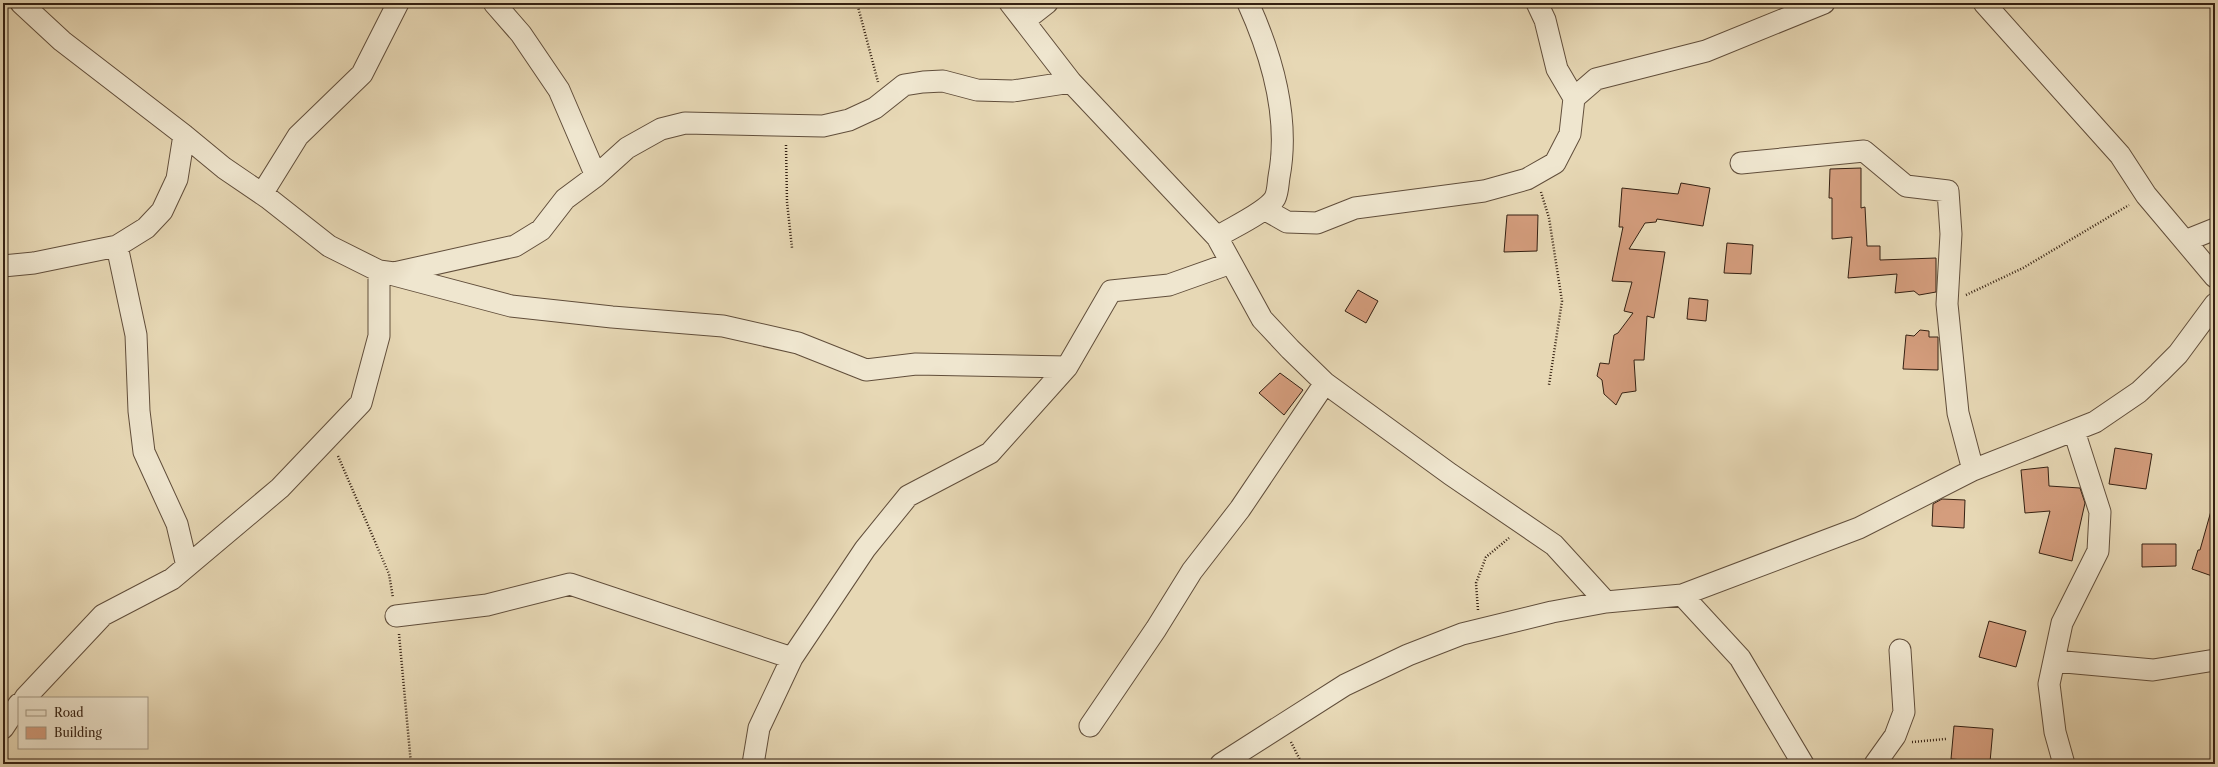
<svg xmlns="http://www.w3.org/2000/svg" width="2218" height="767" font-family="'Libre Caslon Text',serif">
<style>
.building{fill:#d49d7d;stroke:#342012}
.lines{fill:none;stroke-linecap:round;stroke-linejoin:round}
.street-casing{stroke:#614e3b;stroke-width:23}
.path{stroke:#342012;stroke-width:2.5;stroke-dasharray:1 2;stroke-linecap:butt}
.street{stroke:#efe6cf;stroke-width:21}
</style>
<rect width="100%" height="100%" fill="#e7d8b5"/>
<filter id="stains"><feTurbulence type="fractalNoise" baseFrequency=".005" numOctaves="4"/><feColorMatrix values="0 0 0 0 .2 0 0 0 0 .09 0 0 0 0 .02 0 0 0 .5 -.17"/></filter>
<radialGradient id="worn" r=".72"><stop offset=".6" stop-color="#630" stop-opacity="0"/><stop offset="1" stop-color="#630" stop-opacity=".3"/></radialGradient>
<!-- building -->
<path class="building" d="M1861 168V208L1865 207 1867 246H1880V260L1936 258V292L1919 295 1914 291 1895 293 1897 274 1848 278 1852 237 1832 239V198H1829L1830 169Z
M1681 183 1710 188 1703 226 1657 219 1656 222 1645 223 1629 249 1665 252 1654 318 1647 316 1644 360H1634L1636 391 1622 393 1616 405 1604 394 1602 380 1597 376 1600 363 1609 364 1614 335 1618 333 1633 313 1624 311 1632 282 1612 281 1623 227H1619L1622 188 1678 194Z
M1507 215H1538L1537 251 1504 252Z
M1727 243 1753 245 1751 274 1724 273Z
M1358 290 1378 301 1366 323 1345 311Z
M1689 298 1708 300 1706 321 1687 319Z
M1920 330 1929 331V337H1938V370L1903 369 1906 335 1914 336Z
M1280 373 1303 390 1284 415 1259 393Z
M2115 448 2152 454 2146 489 2109 484Z
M2048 467 2049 486 2080 488 2085 503 2072 561 2039 553 2050 511 2025 513 2021 470Z
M1942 499 1965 500 1964 528 1932 526 1933 504Z
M2211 511 2215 512V577L2192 569 2198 550H2200Z
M2142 544H2176V566L2142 567Z
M1989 621 2026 631 2016 667 1979 657Z
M1954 726 1993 729 1990 762 1951 759Z"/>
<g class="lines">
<!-- street casing -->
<g class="street-casing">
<path id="street" d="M21 3 62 41 184 135 224 168 268 198 329 246 379 271 394 273 515 246 541 230 565 199 596 176 627 148 661 129 685 123 823 126 849 120 875 108 904 85 923 82 943 81 977 90 1013 91 1071 82
M494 3 521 34 559 90 596 176
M1010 3 1071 82 1217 237 1262 319 1290 349 1325 383 1450 474 1554 545 1606 602
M1537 3 1545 20 1557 69 1574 98
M1984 3 2120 155 2146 195 2215 277
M1024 21 1047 3
M1741 163 1864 151 1906 186 1948 191 1951 234 1947 304 1958 413 1973 470
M262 194 298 136 362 74 398 3
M1264 209 1287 222 1317 223 1355 208 1484 191 1527 179 1555 163 1570 134 1574 98 1596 79 1706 51 1824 3
M1217 237C1231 228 1267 212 1275 198 1278 192 1278 183 1279 177 1290 119 1272 56 1248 3
M2185 241 2215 229
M117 246 136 335 139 411 144 452 177 524 187 566
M3 266 34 263 117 246 146 228 162 211 177 179 184 135
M396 616 487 605 570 584 792 658
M2054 661 2153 670 2215 660
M25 698 103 615 172 579 280 488 361 403 379 336V271L511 306 612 317 723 326 798 343 866 370 916 364 1067 367
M1090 726 1156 629 1192 571 1240 509 1325 383
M3 728 19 704
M753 764 759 728 792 658 865 549 908 496 990 453 1067 367 1111 291 1169 285 1231 263
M1221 764 1345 685 1408 655 1462 634 1552 612 1606 602 1682 595
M1803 764 1740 658 1682 595 1859 528 1973 470 2095 422 2139 392 2159 373 2178 354 2215 304
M1875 764 1895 736 1904 712 1900 650
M2064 764 2055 732 2049 684 2062 623 2098 551 2100 512 2074 431"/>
</g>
<!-- path -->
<path class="path" d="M857 3 878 82
M786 145 787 202 792 248
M1541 192 1549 218 1562 301 1549 385
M1966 295 2023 268 2129 205
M338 456 389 574 393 598
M1478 610 1476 583 1486 557 1509 538
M399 634 411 764
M1291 742 1302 764
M1912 742 1946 739
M315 764 361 762 411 763
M1772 764 1779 761"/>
<!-- street -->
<use href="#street" class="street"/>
</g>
<!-- margin -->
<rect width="2218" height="767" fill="none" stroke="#e7d8b5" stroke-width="16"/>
<rect x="4" y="4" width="2210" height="759" fill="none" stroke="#342012" stroke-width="2"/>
<rect x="8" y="8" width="2202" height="751" fill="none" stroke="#342012"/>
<!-- legend -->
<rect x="18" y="697" width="130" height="52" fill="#efe6cf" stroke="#a49783"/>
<rect x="26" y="710" width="20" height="6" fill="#efe6cf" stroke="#a49783"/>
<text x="54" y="717" font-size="12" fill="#342012">Road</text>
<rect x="26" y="727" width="20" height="12" fill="#d49d7d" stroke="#a49783"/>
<text x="54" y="737" font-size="12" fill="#342012">Building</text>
<rect width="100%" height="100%" filter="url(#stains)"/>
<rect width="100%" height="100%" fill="url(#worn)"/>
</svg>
